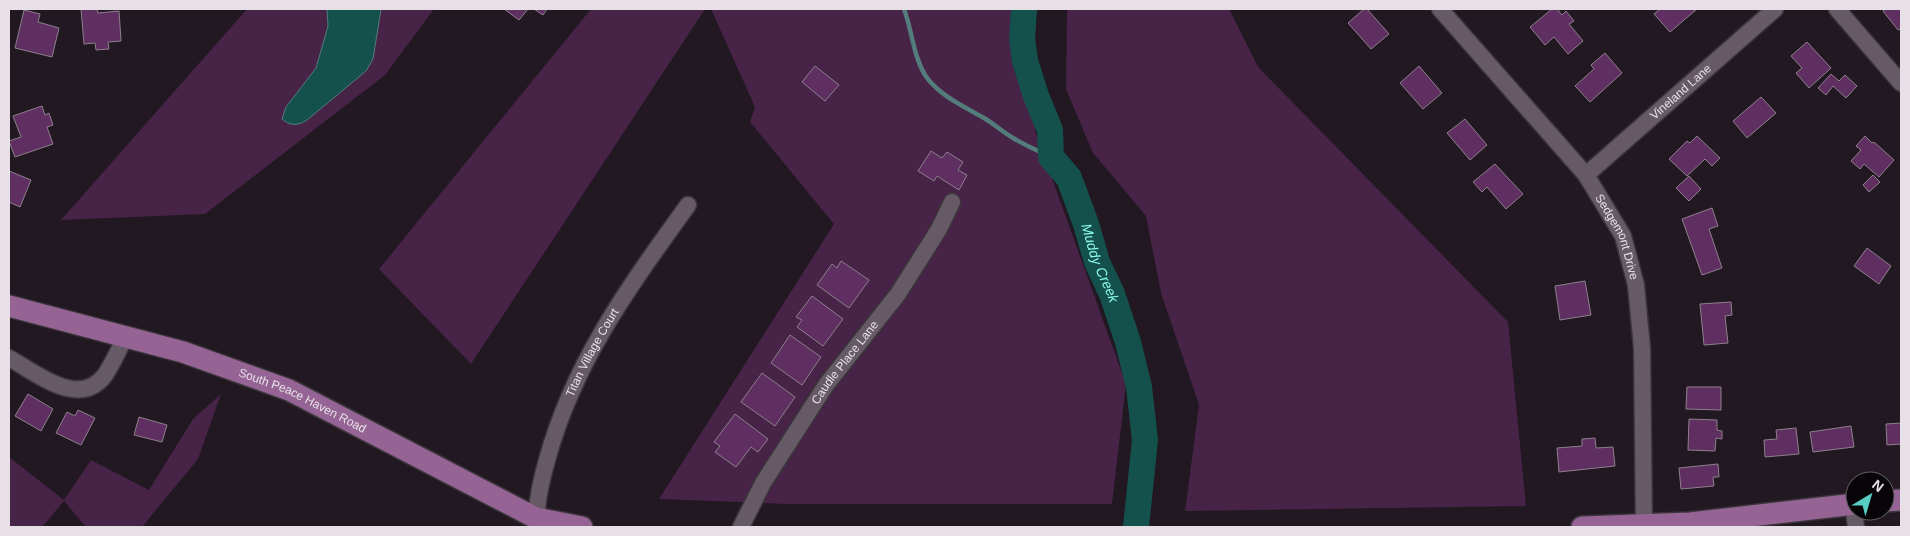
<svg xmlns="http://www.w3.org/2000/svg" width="1910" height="536" font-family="Helvetica,sans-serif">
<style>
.green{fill:#472348}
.water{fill:#15514c;stroke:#547c7a}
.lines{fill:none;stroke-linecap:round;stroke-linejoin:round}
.stream{stroke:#547c7a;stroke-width:4.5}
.river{stroke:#15514c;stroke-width:26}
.building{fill:#602f61;stroke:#8d808c}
.minor-casing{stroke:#3b353b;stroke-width:19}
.major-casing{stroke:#3b353b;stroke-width:24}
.minor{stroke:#665a66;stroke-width:16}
.major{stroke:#956495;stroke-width:21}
.labels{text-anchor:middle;stroke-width:4;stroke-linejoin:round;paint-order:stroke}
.street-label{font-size:12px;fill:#e7e1e7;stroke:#080508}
.water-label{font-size:14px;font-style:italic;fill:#8bfaf0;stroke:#080508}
</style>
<rect width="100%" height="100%" fill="#211821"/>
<!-- green -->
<path class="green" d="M247 9H434L385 75 205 214 61 220Z
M591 9H705L471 364 379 269Z
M711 9H1028L1035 131 1126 384 1112 504H788L659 499 834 224 750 122 755 107Z
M1067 9H1229L1258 67 1508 322 1526 506 1185 511 1199 405 1161 293 1146 216 1093 153 1066 89Z
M221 394 198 459 142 527H86L64 501 42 527H9V457L64 500 91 460 149 490 193 419Z"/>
<!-- water -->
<path class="water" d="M327 9H381L373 59 366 71 307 120C298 126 290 126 282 119L286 107 316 68 328 26Z"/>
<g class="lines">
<!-- stream -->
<path class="stream" d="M904 9C912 30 913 55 925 75 938 95 965 107 984 118 994 124 1003 132 1013 138 1025 145 1038 151 1051 157"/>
<!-- river -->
<path class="river" id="s1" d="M1024 9 1022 39 1025 61 1036 96 1050 130 1051 157 1069 178 1086 224 1097 262 1112 294 1128 342 1139 387 1145 440 1136 527"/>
</g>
<!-- building -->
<path class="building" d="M81 9H97L98 13 119 11 121 41 108 42 109 49 96 50 95 43 84 44Z
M504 9H528L519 20Z
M534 9H547L543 15Z
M1364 9H1367L1389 34 1371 49 1348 23Z
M1552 9H1557L1562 15 1566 11 1574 21 1569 24 1583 41 1568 54 1554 37 1545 45 1530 27Z
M1660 9H1697L1670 32 1654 14Z
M1886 9H1901V31L1900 29 1898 30 1883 11Z
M24 10 40 14 38 22 59 28 52 57 15 48Z
M1807 42 1831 68 1809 88 1796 73 1802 68 1791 56Z
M1605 53 1622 73 1590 102 1575 86 1594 69 1591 65Z
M815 66 839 85 825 101 802 82Z
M1419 66 1442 93 1423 109 1400 83Z
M1831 74 1839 81 1845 75 1857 86 1846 98 1833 86 1826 95 1818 88Z
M1761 97 1776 113 1747 138 1733 121Z
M42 106 45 115 49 113 53 125 47 127 53 144 15 157 9 141 21 137 13 116Z
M1465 119 1487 145 1470 160 1447 133Z
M1697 136 1720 158 1712 166 1705 159 1687 176 1669 159 1687 141 1690 143Z
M1865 136 1872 143 1874 142 1894 160 1879 177 1864 164 1860 169 1851 161 1861 150 1856 146Z
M931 151 942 158 947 152 963 162 958 170 967 175 959 190 937 176 934 181 918 171Z
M1495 164 1523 194 1506 209 1487 187 1482 192 1473 182Z
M9 171 31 180 20 207 9 202Z
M1873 175 1880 182 1869 192 1863 185Z
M1689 176 1701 189 1689 201 1676 188Z
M1712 208 1718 226 1709 229 1722 268 1702 275 1682 219Z
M1867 248 1891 266 1879 284 1854 266Z
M841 261 869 280 849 308 817 285 832 264 837 268Z
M1585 281 1591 315 1560 320 1555 286Z
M812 296 843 319 823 346 797 327 802 320 796 317Z
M1731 302 1732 315 1725 316 1728 343 1704 345 1700 304Z
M790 335 821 357 802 385 771 363Z
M762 373 795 397 775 426 741 402Z
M1687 387H1721V410L1686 409Z
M28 394 53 409 41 431 15 416Z
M78 410 95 418 81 445 56 433 67 412 75 416Z
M735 414 768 439 758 452 751 447 736 467 715 452 720 446 714 442Z
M139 417 167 425 162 442 134 435Z
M1689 419 1717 420V430L1722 431V439L1716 438 1715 451 1688 450Z
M1901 423V444L1887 445 1886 424Z
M1851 426 1854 447 1813 452 1810 432Z
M1796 428 1799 454 1765 457 1764 440 1777 439 1776 430Z
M1595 438 1596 448 1613 447 1615 466 1559 472 1557 448 1582 446V439Z
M1718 464 1719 477H1713L1714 486 1681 489 1679 468Z"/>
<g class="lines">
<!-- minor casing -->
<g class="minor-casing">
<g id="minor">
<path id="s2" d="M1440 9 1586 175 1623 236 1636 285 1642 348 1644 527"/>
<path d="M1837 9 1901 83"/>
<path id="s3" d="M1586 175 1775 9"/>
<path d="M9 358C35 372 79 410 105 375 113 363 119 350 125 337"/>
<path d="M1853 504 1856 527"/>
<path id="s4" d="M537 527C535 506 541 481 547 460 574 361 629 287 688 205"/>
<path id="s5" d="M741 527 763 483 826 385 898 294 939 229 952 202"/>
</g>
</g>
<!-- major casing -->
<g class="major-casing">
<g id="major">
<path id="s6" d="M9 306 183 352 289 390 536 518 582 527"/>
<path d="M1885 501 1901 500"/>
<path d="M1582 527 1690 523 1855 504"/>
</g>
</g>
<!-- minor -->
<use href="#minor" class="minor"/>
<!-- major -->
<use href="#major" class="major"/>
</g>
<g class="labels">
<!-- street labels -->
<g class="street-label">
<text dy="4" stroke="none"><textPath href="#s3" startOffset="126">Vineland Lane</textPath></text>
<text dy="4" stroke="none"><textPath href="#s2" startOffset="291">Sedgemont Drive</textPath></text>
<text dy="4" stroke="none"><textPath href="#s4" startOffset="185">Titan Village Court</textPath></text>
<text dy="4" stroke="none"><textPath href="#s5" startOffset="195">Caudle Place Lane</textPath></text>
<text dy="4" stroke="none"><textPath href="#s6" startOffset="309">South Peace Haven Road</textPath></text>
</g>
<!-- water labels -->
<g class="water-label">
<text dy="5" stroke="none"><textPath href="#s1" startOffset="271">Muddy Creek</textPath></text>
</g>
</g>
<!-- border -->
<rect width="1910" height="536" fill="none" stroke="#e7e1e7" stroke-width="20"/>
<!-- north arrow -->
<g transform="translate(1870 496) rotate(38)"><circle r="24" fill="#080508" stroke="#615d61"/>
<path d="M0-4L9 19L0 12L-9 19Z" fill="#56cec4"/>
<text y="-8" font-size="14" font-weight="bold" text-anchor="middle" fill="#e7e1e7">N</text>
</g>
</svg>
